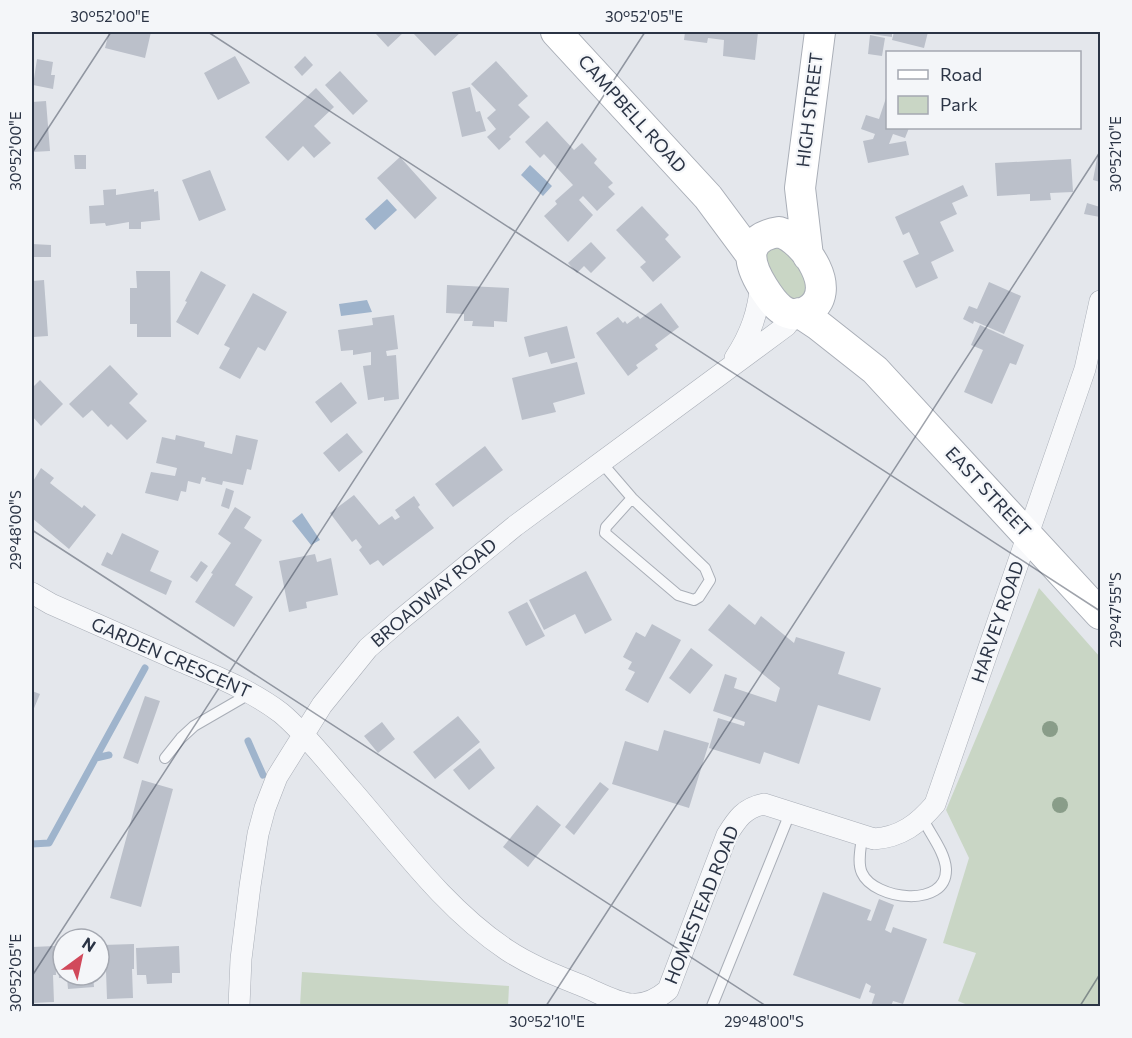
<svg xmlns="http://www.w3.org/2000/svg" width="1132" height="1038" font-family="Commissioner,sans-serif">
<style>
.green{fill:#c9d6c5}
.water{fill:#9fb4cc}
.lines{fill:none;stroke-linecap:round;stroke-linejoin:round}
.stream{stroke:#9fb4cc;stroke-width:7}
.building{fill:#bbc0ca}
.lane-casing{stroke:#a9aeb7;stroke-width:12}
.street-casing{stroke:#a9aeb7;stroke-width:22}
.secondary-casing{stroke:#a9aeb7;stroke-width:32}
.lane{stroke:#f7f8fa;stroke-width:10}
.street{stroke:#f7f8fa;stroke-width:21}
.secondary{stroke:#fff;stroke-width:30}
.tree{fill:#899d89}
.ticks{fill:none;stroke:#2b3445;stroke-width:1.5;stroke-opacity:0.45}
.labels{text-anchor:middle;stroke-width:4.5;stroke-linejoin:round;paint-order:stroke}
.street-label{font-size:18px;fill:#2b3445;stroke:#f4f6f9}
.neatline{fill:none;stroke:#2b3445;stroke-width:2}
.ticks-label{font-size:15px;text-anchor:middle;fill:#2b3445}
</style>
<rect width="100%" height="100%" fill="#e4e7ec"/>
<!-- green -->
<path class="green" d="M769 244 791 249 811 292 790 307 760 253Z
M1039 588 1100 657V1006H970L958 1001 976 953 943 943 969 858 946 810Z
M302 972 509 986 508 1006H300Z"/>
<!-- water -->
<path class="water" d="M530 165 552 186 543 196 521 175Z
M387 199 397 210 375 230 365 219Z
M367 300 372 312 341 316 339 304Z
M302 513 320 540 311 545 292 521Z"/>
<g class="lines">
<!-- stream -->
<path class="stream" d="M248 741 263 775
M96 758 109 755
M32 844 49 843 145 668"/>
</g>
<!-- building -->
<path class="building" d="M109 32H151L145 58 105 48Z
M378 32H404L388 47 376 34Z
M415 32H461L435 56 413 33Z
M685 32H758L755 60 723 56 724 40 708 38 707 43 684 40Z
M871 32H892V37L871 34Z
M894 32H928L924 48 892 40Z
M870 35 885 38 882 56 868 54Z
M235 56 250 83 218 100 204 73Z
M305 56 313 65 302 76 294 67Z
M37 59 53 62 51 75H55L53 89 33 85Z
M496 61 528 96 518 105 530 117 509 137 511 139 499 150 487 137 496 129 487 118 496 110 471 84Z
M340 71 368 101 353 115 325 85Z
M470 87 476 112 480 111 486 131 462 137 452 92Z
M316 88 334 107 314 126 331 143 314 158 303 146 288 161 265 137Z
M887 95 888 128H909L905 138 893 134 889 144 906 141 909 155 868 163 863 141 873 139 875 134 861 129 866 115 879 119Z
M46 101 50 151 32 152V102Z
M547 121 574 150 582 143 597 159 594 163 613 183 608 187 615 194 597 211 583 196 579 200 593 215 568 242 544 216 557 204 555 201 573 185 544 154 540 158 525 142Z
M1099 148 1100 149V182L1093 180Z
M74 155H86V169H75Z
M400 157 437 198 415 219 377 178Z
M1071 159 1073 192 1050 193 1051 200 1030 201V194L997 196 995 163Z
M210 170 226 210 199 221 182 180Z
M963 185 968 196 952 203 957 214 940 222 954 251 931 262 938 278 916 288 903 261 919 254 909 232 903 235 895 217Z
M116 189V195L154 189V192L158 191 160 220 141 222V229H129V222L106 226 105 223 90 224 89 206 104 205 103 190Z
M1087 203 1100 207V217L1084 214Z
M642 206 669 235 665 239 681 257 653 282 640 267 646 262 616 230Z
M591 242 606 258 591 273 584 266 577 273 568 263Z
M32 244 51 245V257H32Z
M136 271H170L171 337H137V324H130V288H137Z
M201 271 226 285 198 335 176 322 187 302 185 301Z
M44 280 48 336 33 337 32 281Z
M989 282 1021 296 1004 334 974 321 973 324 963 319 969 306 977 309Z
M447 285 509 288 507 322 494 321V327L472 326 473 321H464V314L446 313Z
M253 293 287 312 265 351 258 347 240 379 219 368 230 348 224 345Z
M661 303 679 327 655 345 658 349 636 365 638 368 628 376 596 333 618 317 623 323 625 321 627 324 638 316 640 319Z
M394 315 398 349 386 351 387 356 396 355 399 399 384 401V397L368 400 363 366 371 365V352L353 355V350L341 351 338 330 373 325 372 318Z
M980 325 1024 345 1016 365 1010 363 992 404 964 392 983 350 971 345Z
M567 326 575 358 551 364 547 352 529 357 524 337Z
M577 362 585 394 553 403 556 412 522 420 512 378Z
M110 365 138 394 129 403 147 421 127 440 111 424 108 427 92 410 83 418 69 404Z
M40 380 63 404 41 426 32 416V388Z
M341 382 357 403 331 423 315 402Z
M347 433 363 452 339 472 323 453Z
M176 435 205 442 204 447 232 454 236 435 258 440 251 470 247 469 243 485 223 481 222 485 205 481 206 478 202 477 200 484 188 481 186 492 181 491 178 501 145 493 151 472 175 476 177 468 156 463 162 437 175 440Z
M485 446 503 470 453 507 435 484Z
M41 468 54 478 50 483 82 508 84 505 96 515 69 549 32 518V483Z
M226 488 234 491 229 509 221 506Z
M354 495 379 525 392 516 395 520 400 517 395 510 414 496 420 505 418 507 434 528 383 566 378 560 370 565 359 550 362 547 356 539 352 542 330 513Z
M235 507 251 517 244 528 262 540 235 585 253 597 234 627 195 602 213 574 211 573 231 543 218 534Z
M122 533 159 551 150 571 172 581 166 595 101 565 107 552 112 555Z
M315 554 317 562 331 558 338 595 306 602 307 608 289 612 279 561Z
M201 561 208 566 197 582 190 577Z
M586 571 612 620 585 634 575 614 544 630 529 600Z
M527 602 545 636 526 646 508 612Z
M729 604 755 625 761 616 794 643 796 637 845 652 838 674 881 688 870 721 818 705 799 764 764 752 760 764 709 748 718 718 744 726 745 722 713 711 725 674 737 678 734 688 776 702 780 688 708 630Z
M652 624 681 640 648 703 625 690 635 672 628 669 632 662 623 657 636 632 645 637Z
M691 648 713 665 690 694 669 678Z
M32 691 40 694 32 713Z
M145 696 160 701 138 764 123 758Z
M458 716 480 742 435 779 413 752Z
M382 722 395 739 378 753 364 736Z
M664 730 709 743 689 808 612 784 625 741 658 751Z
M480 748 495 768 469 790 453 770Z
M142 780 173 789 141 907 110 898Z
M600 782 609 789 574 835 565 827Z
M537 805 561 825 528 867 503 847Z
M823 892 871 910 867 920 871 921 879 899 894 905 885 930 891 933 893 927 927 939 903 1004 893 1001 891 1006H871L875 994 869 992 871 986 866 983 860 999 793 975Z
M134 944V969H132L133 998 107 999 106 971H102V945Z
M55 946 56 975H53L54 1002 32 1003V947Z
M179 946 180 973H172V983L147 984 146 975H137L136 948Z
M57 950H63V975H93L94 987 68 989 67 978H59Z"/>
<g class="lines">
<!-- lane casing -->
<g class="lane-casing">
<path id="lane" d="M601 462 632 498 705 568 710 580 699 597 694 600 678 595 605 533 606 527 632 498
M165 758 181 738 194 726 251 693
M862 837C861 847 857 863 862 873 874 900 947 909 946 869 945 852 930 834 923 819
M712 1006 790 813"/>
</g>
<!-- street casing -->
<g class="street-casing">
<path id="street" d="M735 358C751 334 758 312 761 284
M32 593 51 604C94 623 137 642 180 661 215 676 251 690 281 713 304 732 329 764 349 787 398 843 444 908 507 950 531 966 558 976 585 987 617 1001 637 1016 668 990L727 835C737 819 744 808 764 804L874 839C901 837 918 824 935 804L1085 369 1100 301
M239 1006 241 959 250 886 258 834 265 808 277 777 322 705 368 648 399 621 515 526 786 326 794 315"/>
</g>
<!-- secondary casing -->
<g class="secondary-casing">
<path id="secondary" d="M556 32 708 197 751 255
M779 232C805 239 841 293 807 311 786 322 773 303 763 287 748 263 742 238 779 232Z
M808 256 800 188 820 32
M800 313 818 325 875 370 1100 614"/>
</g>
<!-- lane -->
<use href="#lane" class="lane"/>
<!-- street -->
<use href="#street" class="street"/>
<!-- secondary -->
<use href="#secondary" class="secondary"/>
</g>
<!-- trees -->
<g class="tree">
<circle cx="1050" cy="729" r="8"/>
<circle cx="1060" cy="805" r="8"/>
</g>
<!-- ticks -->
<path class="ticks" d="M208 32 1100 611M32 153 111 32M32 530 766 1006M32 976 645 32M546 1006 1100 152M1080 1006 1100 974"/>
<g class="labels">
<!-- street labels -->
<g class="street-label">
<text transform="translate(810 110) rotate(-83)" y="6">HIGH STREET</text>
<text transform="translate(632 114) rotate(48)" y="6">CAMPBELL ROAD</text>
<text transform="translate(988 492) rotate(47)" y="6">EAST STREET</text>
<text transform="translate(434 593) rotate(-40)" y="6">BROADWAY ROAD</text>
<text transform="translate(998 622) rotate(-71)" y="6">HARVEY ROAD</text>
<text transform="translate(171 658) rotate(24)" y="6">GARDEN CRESCENT</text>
<text transform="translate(702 905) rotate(-68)" y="6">HOMESTEAD ROAD</text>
</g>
</g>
<!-- border -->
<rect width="1132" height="1038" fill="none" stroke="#f4f6f9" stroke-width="66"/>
<!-- legend -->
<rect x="886" y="51" width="195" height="78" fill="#f4f6f9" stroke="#a4a8b1" stroke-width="1.5"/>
<rect x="898" y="70" width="30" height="9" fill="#ffffff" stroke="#a4a8b1" stroke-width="1.5"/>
<text x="940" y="81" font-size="18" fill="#2b3445">Road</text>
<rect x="898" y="96" width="30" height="18" fill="#c9d6c5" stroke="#a4a8b1" stroke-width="1.5"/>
<text x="940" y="111" font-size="18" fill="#2b3445">Park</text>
<!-- north arrow -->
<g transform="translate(81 957) rotate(33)"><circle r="28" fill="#f4f6f9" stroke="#a4a8b1" stroke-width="1.5"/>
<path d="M0-4.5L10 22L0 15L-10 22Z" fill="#d1495b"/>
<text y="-9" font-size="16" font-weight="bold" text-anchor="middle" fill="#2b3445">N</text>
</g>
<rect x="33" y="33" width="1066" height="972" class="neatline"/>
<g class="ticks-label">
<text x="110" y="22">30°52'00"E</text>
<text x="644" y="22">30°52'05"E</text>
<text transform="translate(16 151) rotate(-90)" y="5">30°52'00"E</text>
<text transform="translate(1116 154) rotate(-90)" y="5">30°52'10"E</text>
<text transform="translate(16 530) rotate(-90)" y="5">29°48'00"S</text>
<text transform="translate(1116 610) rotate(-90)" y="5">29°47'55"S</text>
<text transform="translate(16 973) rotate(-90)" y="5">30°52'05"E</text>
<text x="547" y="1027">30°52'10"E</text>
<text x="764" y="1027">29°48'00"S</text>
</g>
</svg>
